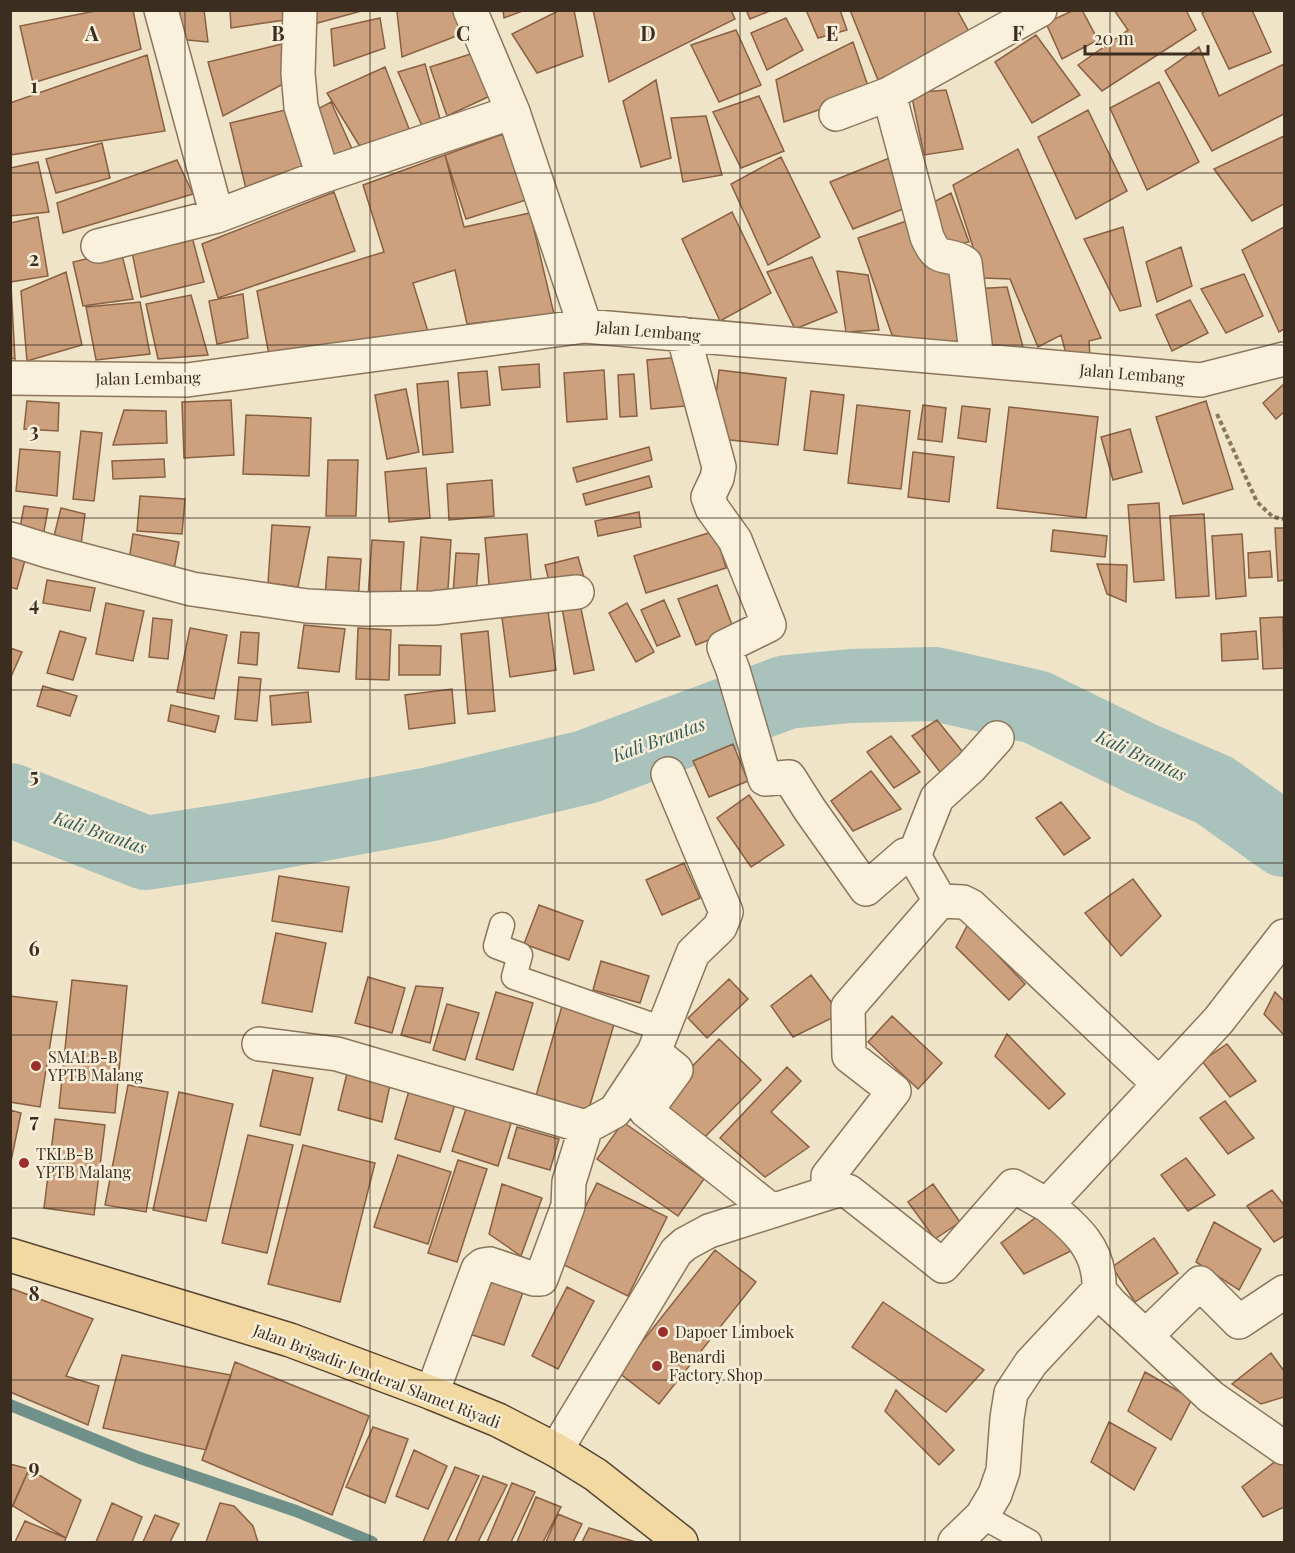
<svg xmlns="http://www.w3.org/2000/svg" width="1295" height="1553" font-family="'Playfair Display',serif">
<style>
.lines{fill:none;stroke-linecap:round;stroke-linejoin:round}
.stream{stroke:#6f918a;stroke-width:12}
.river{stroke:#a9c3bc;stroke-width:74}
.building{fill:#cda07e;stroke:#8a6042;stroke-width:1.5}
.lane-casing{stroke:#8b765d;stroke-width:27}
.street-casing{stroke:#8b765d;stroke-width:36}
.primary-casing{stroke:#594431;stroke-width:36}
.path{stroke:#8b765d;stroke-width:4;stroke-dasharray:4.5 3;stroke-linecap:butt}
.lane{stroke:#f9f1db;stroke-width:24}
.street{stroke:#f9f1db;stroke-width:33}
.primary{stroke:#f1d9a1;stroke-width:33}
.grid{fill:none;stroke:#3b2e20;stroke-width:1.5;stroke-opacity:0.55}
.poi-dot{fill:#9a2e2d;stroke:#f6eed8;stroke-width:2}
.labels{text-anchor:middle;stroke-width:5;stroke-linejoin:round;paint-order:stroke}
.street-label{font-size:16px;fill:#3b2e20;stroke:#f6eed8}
.poi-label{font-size:16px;fill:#3b2e20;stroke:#f6eed8;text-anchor:start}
.water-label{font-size:18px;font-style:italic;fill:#305b59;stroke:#f6eed8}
.grid-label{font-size:20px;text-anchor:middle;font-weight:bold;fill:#3b2e20;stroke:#f6eed8;stroke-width:5;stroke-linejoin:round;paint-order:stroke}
</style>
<rect width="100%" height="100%" fill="#efe4c8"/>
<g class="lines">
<!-- stream -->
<path class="stream" d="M10 1405 140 1458 296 1511 372 1542"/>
<!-- river -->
<path class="river" d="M10 800 146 853 256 836 431 804 586 767 787 692 850 686 935 684 1036 707 1142 759 1214 790 1284 840"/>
</g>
<!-- building -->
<path class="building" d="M100 10H133L141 49 33 83 20 26Z
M168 10H204L208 42 177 39Z
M230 10H285V20L231 28Z
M313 10H365L314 24Z
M402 10H462L467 32 402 57 397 12Z
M503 10H525L504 18Z
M560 10H574L583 56 537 73 512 34Z
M593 10H731L735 19 609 82Z
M746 10H772L750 19Z
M806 10H840L847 30 818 38Z
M850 10H957L973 39 878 80Z
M1074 10H1082L1098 40 1062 59 1046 23Z
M1114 10H1186L1196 30 1102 91 1078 65 1128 30Z
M1207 10H1252L1271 52 1229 69 1202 13Z
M380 18 385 48 334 66 331 29Z
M786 18 803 50 767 70 751 33Z
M736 30 761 85 719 102 691 45Z
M1036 35 1080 95 1032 123 995 62Z
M853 42 870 92 784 122 776 80Z
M286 43 285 83 223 116 208 62Z
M1199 47 1219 96 1284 64V114L1212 151 1165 71Z
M480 51 490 96 447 116 430 67Z
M147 55 165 131 10 155V103Z
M425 64 441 123 422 126 398 72Z
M385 67 413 139 364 153 327 93Z
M656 80 671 158 641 167 623 101Z
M1159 82 1199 162 1147 190 1110 108Z
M946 90 963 149 924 155 911 93Z
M759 96 784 151 741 168 713 112Z
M331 102 357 160 325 161 310 113Z
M285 110 315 174 248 197 230 123Z
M1088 110 1127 191 1076 219 1038 137Z
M706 116 722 175 683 182 671 118Z
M503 134 526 200 466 219 445 155Z
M1284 136V204L1252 221 1214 169Z
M102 143 110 178 56 193 46 159Z
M1018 149 1101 338 1089 341 1090 356 1068 361 1061 335 1038 347 1010 279 983 278 953 185Z
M445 155 464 227 530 213 554 314 467 324 455 270 413 283 430 338 269 355 257 291 384 252 363 185Z
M781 157 820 237 768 265 731 184Z
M892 157 913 205 853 229 830 182Z
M177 160 193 194 63 233 57 203Z
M38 162 49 212 10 216V168Z
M334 192 355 251 218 298 202 244Z
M951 193 969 242 943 247 932 203Z
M732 212 771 293 720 321 682 239Z
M38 217 48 276 10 282V223Z
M915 218 957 267 968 350 892 335 858 238Z
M1123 227 1141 306 1120 311 1084 239Z
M1284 227V329L1279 332 1242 250Z
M191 233 204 282 141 297 132 252Z
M1181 247 1192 286 1157 302 1146 262Z
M121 251 133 299 83 306 73 262Z
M812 257 837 312 795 329 767 272Z
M837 271 868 275 879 330 846 332Z
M66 272 82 345 27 361 21 291Z
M1244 274 1263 316 1226 333 1201 289Z
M11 285 15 359 10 358Z
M1007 287 1023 347 984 352 972 289Z
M243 294 248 338 217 344 209 301Z
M191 295 208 355 158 359 146 304Z
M1190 300 1208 333 1172 351 1156 315Z
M140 302 150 354 96 360 86 307Z
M682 357 685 406 651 409 647 360Z
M539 364 540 387 502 390 499 367Z
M604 370 607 419 567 422 564 373Z
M719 370 786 378 778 445 711 438Z
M487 371 490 405 461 408 458 373Z
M634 374 637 416 620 417 618 375Z
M448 381 453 452 423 455 417 384Z
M1284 384V412L1276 419 1263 403Z
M406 389 419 452 387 459 375 395Z
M811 391 844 395 837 454 804 450Z
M231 400 234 455 184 458 182 402Z
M27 401 59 403 58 431 24 429Z
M1206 401 1233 489 1183 504 1156 417Z
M857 405 910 411 901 489 848 483Z
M923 405 946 408 942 442 918 439Z
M962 406 990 409 986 442 958 438Z
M1009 407 1098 417 1086 518 997 508Z
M124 410 166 411 167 443 113 445Z
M246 415 311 418 309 476 243 474Z
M1130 429 1142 472 1113 480 1101 437Z
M81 431 102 433 94 501 73 499Z
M649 447 652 460 577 482 573 468Z
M20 449 60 452 57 496 16 491Z
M913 452 954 457 949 502 908 497Z
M164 459 165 477 113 479 112 461Z
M328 460H358L356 516H326Z
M426 468 430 518 389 522 385 472Z
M649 476 652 487 586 505 583 494Z
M492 480 494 516 449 520 447 484Z
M140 496 185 499 182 534 137 531Z
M1159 503 1164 580 1134 582 1128 505Z
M24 506 48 509 43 537 19 533Z
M61 508 85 514 80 552 51 548Z
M639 512 641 527 598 536 595 521Z
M1204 514 1209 596 1176 598 1170 516Z
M272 525 310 527 298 587 268 583Z
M1275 528H1284V580L1278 581Z
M1053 530 1107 536 1105 557 1051 551Z
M715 531 726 568 646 593 634 556Z
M133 534 179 542 173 575 128 567Z
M527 534 532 592 490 596 485 538Z
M1242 534 1246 596 1216 599 1212 536Z
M421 537 451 540 447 606 416 604Z
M372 540 404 542 400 599 368 597Z
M10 549 27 553 17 589 10 587Z
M1270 551 1272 577 1249 578 1248 553Z
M456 553 479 554 476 595 453 594Z
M328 557 361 559 358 601 325 598Z
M578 557 585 581 551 589 545 565Z
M1097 564 1127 565 1126 602 1107 594Z
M47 580 95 588 90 611 43 603Z
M717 585 734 630 696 645 678 599Z
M664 600 680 636 657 646 641 610Z
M106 603 144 611 133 661 96 654Z
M627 603 654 652 636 662 609 613Z
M580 604 594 670 574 674 562 608Z
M548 611 556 670 510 677 502 618Z
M1283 617 1284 668 1263 669 1260 618Z
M153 618 172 620 168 659 149 657Z
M304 625 345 629 339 672 298 668Z
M190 628 227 635 214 699 177 692Z
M358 628 391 630 389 680 356 679Z
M60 631 86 638 73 680 47 673Z
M488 631 495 711 468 714 461 634Z
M1256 631 1258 659 1222 661 1221 634Z
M241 632 259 633 257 665 238 663Z
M399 645 441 646 440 675H399Z
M10 648 22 652 10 679Z
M239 677 261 679 257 721 235 719Z
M43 686 77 696 70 716 37 706Z
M452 689 455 723 409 729 405 695Z
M308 692 311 722 272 725 270 696Z
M171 705 219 716 215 732 168 721Z
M937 720 966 756 940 772 912 736Z
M891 736 920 772 894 788 867 752Z
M733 744 748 781 709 797 693 761Z
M871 771 901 809 853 831 831 801Z
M749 795 784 845 751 867 717 818Z
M1061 802 1090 838 1064 855 1036 818Z
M684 863 700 898 662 915 646 880Z
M279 876 349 887 342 932 272 921Z
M1133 879 1161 916 1121 956 1085 913Z
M539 905 583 921 569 960 524 944Z
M968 924 1025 984 1009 1000 956 947Z
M276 933 326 943 312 1012 262 1003Z
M601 961 649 976 640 1003 593 990Z
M811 975 840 1014 793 1037 771 1006Z
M368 977 405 988 392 1033 355 1023Z
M729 979 748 999 707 1038 688 1018Z
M72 980 127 986 115 1113 59 1108Z
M416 986 443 988 430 1043 401 1035Z
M496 992 533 1003 513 1070 476 1059Z
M1275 992 1284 1001V1035L1264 1014Z
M10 996 57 1002 40 1107 10 1102Z
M447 1004 479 1013 465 1060 433 1050Z
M562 1006 615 1021 587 1115 535 1099Z
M892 1016 942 1063 918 1089 868 1042Z
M1007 1034 1065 1094 1049 1109 995 1056Z
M719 1039 761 1080 698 1144 656 1103Z
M1227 1044 1256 1081 1230 1097 1202 1061Z
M349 1065 392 1076 382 1122 338 1110Z
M787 1067 801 1081 771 1112 809 1147 765 1177 720 1138Z
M273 1070 313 1078 300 1135 260 1126Z
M411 1084 457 1098 440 1152 395 1139Z
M128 1085 168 1092 146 1212 105 1205Z
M179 1092 233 1104 206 1221 153 1210Z
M1225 1101 1254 1138 1228 1154 1200 1118Z
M467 1106 512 1120 498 1166 452 1151Z
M10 1110 21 1113 10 1166Z
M55 1119 105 1125 94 1215 44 1208Z
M623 1122 704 1179 678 1216 597 1159Z
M517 1127 559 1139 550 1170 508 1158Z
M248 1135 293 1145 267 1253 222 1243Z
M303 1145 375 1163 340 1302 268 1284Z
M398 1155 451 1172 428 1244 374 1227Z
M1186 1158 1215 1195 1188 1211 1161 1175Z
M458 1160 487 1169 457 1262 428 1253Z
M597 1183 667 1217 628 1296 558 1262Z
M502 1184 542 1198 521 1256 489 1234Z
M933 1184 960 1222 935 1239 908 1202Z
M1272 1190 1284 1205V1236L1274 1242 1247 1206Z
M1042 1213 1071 1251 1024 1274 1001 1243Z
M1214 1222 1261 1249 1239 1290 1196 1262Z
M1154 1238 1178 1273 1135 1302 1112 1267Z
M715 1250 756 1282 659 1404 618 1372Z
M485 1270 526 1284 504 1345 463 1332Z
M567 1287 594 1301 558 1369 532 1356Z
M10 1288 93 1319 66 1376 99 1386 88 1425 10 1392Z
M883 1302 984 1370 946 1412 852 1347Z
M1271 1353 1284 1371V1397L1261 1404 1232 1384Z
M122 1355 231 1375 206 1450 103 1428Z
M235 1362 369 1416 332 1515 202 1460Z
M1145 1372 1192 1399 1171 1440 1128 1411Z
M896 1390 954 1450 939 1465 885 1411Z
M1109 1422 1156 1448 1134 1490 1091 1462Z
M373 1427 408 1439 385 1503 346 1487Z
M414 1450 447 1466 428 1509 396 1496Z
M1281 1457 1284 1461V1507L1263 1517 1242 1487Z
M10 1464 29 1469 10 1511Z
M455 1467 479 1476 447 1542H423Z
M29 1469 81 1500 66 1538 13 1506Z
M483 1476 507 1485 478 1542H455Z
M512 1483 535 1492 511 1542H487Z
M536 1497 561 1507 543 1542H517Z
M112 1503 142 1517 132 1542H96Z
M220 1503 234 1506 253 1526 258 1542H206Z
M558 1514 582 1524 573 1542H546Z
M155 1515 179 1524 170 1542H143Z
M25 1521 66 1538 64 1542H15Z
M589 1528 636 1542H582Z"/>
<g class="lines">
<!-- lane casing -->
<g class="lane-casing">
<path id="lane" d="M502 925 496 946 520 955 514 977 663 1029
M982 1516 1029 1542"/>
</g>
<!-- street casing -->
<g class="street-casing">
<path id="street" d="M161 10 217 216
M300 10 298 73 301 107 323 176
M470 10 513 112 585 326
M889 94 927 237C939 265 945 250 965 263L977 360
M836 114 889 94 1040 10
M98 246 217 216 323 176 513 112
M683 334 719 467 717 478 708 497 712 508 735 540 769 625 724 647 733 670 765 779 789 777 810 810 866 889 905 855 914 856
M10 378 187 380 585 326 1201 380 1284 359
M10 539 48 551 192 589 307 606 366 609 434 608 577 592
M997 738 971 767 937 798 914 856 940 901 963 902 971 906 1159 1084
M259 1044 337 1054 586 1127
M654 1052 676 1070 646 1111 772 1211
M828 1193V1176L894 1091 849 1056 848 1007 940 901
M1099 1290 1111 1304 1211 1397 1284 1448
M1146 1336 1200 1283 1239 1322 1284 1292
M432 1393 478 1269 483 1265 490 1264 534 1279H541L568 1206 569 1182 586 1127 615 1111 654 1052 693 953 720 927 726 912 668 774
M556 1450 676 1252 685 1244 709 1231 828 1193 840 1190 848 1191 943 1266 1013 1186 1047 1205
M955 1542 982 1516 995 1494 1003 1471 1007 1418 1011 1393 1031 1363 1099 1290C1101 1250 1076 1228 1047 1205L1218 1021 1284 936"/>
</g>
<!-- primary casing -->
<g class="primary-casing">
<path id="primary" d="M10 1255 290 1340 432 1393 498 1420 556 1450 596 1475 681 1542"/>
</g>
<!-- path -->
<path class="path" d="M1217 414 1257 502 1273 517 1284 519"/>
<!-- lane -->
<use href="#lane" class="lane"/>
<!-- street -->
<use href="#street" class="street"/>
<!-- primary -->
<use href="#primary" class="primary"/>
</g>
<!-- grid -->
<path class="grid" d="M185 10V1542M370 10V1542M555 10V1542M740 10V1542M925 10V1542M1110 10V1542M10 173H1284M10 345H1284M10 518H1284M10 690H1284M10 863H1284M10 1035H1284M10 1208H1284M10 1380H1284"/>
<!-- markers -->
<g class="poi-dot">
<circle cx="36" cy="1066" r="6"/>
<circle cx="24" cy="1163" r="6"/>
<circle cx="663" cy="1332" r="6"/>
<circle cx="657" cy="1366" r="6"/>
</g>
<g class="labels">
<!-- street labels -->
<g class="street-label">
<text transform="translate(648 331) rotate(5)" y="6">Jalan Lembang</text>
<text transform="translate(1132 374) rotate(5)" y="6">Jalan Lembang</text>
<text transform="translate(148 378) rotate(-1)" y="6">Jalan Lembang</text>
<text transform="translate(377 1376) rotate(21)" y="6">Jalan Brigadir Jenderal Slamet Riyadi</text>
</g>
<!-- poi labels -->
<g class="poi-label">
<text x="48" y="1063">SMALB-B<tspan x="48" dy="18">YPTB Malang</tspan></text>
<text x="36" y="1160">TKLB-B<tspan x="36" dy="18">YPTB Malang</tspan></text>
<text x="675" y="1338">Dapoer Limboek</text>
<text x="669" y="1363">Benardi<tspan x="669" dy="18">Factory Shop</tspan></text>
</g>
<!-- water labels -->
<g class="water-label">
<text transform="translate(659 740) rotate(-20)" y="6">Kali Brantas</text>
<text transform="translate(1141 756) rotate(25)" y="6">Kali Brantas</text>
<text transform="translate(100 833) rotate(19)" y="6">Kali Brantas</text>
</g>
</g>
<g class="grid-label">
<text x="92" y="41">A</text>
<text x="278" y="41">B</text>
<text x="463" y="41">C</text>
<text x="648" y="41">D</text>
<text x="832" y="41">E</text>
<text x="1018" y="41">F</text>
<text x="34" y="93">1</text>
<text x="34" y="266">2</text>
<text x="34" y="438">3</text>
<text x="34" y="611">4</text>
<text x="34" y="783">5</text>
<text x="34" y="956">6</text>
<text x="34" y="1128">7</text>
<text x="34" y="1301">8</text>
<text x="34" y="1474">9</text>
</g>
<!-- border -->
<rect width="1295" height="1553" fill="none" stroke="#3b2e20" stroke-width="24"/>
<!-- scale -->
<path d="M1085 45v9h123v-9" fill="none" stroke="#3b2e20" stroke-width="3"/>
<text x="1094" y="45" font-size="18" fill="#3b2e20" stroke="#f6eed8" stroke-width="4.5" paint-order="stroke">20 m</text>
</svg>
